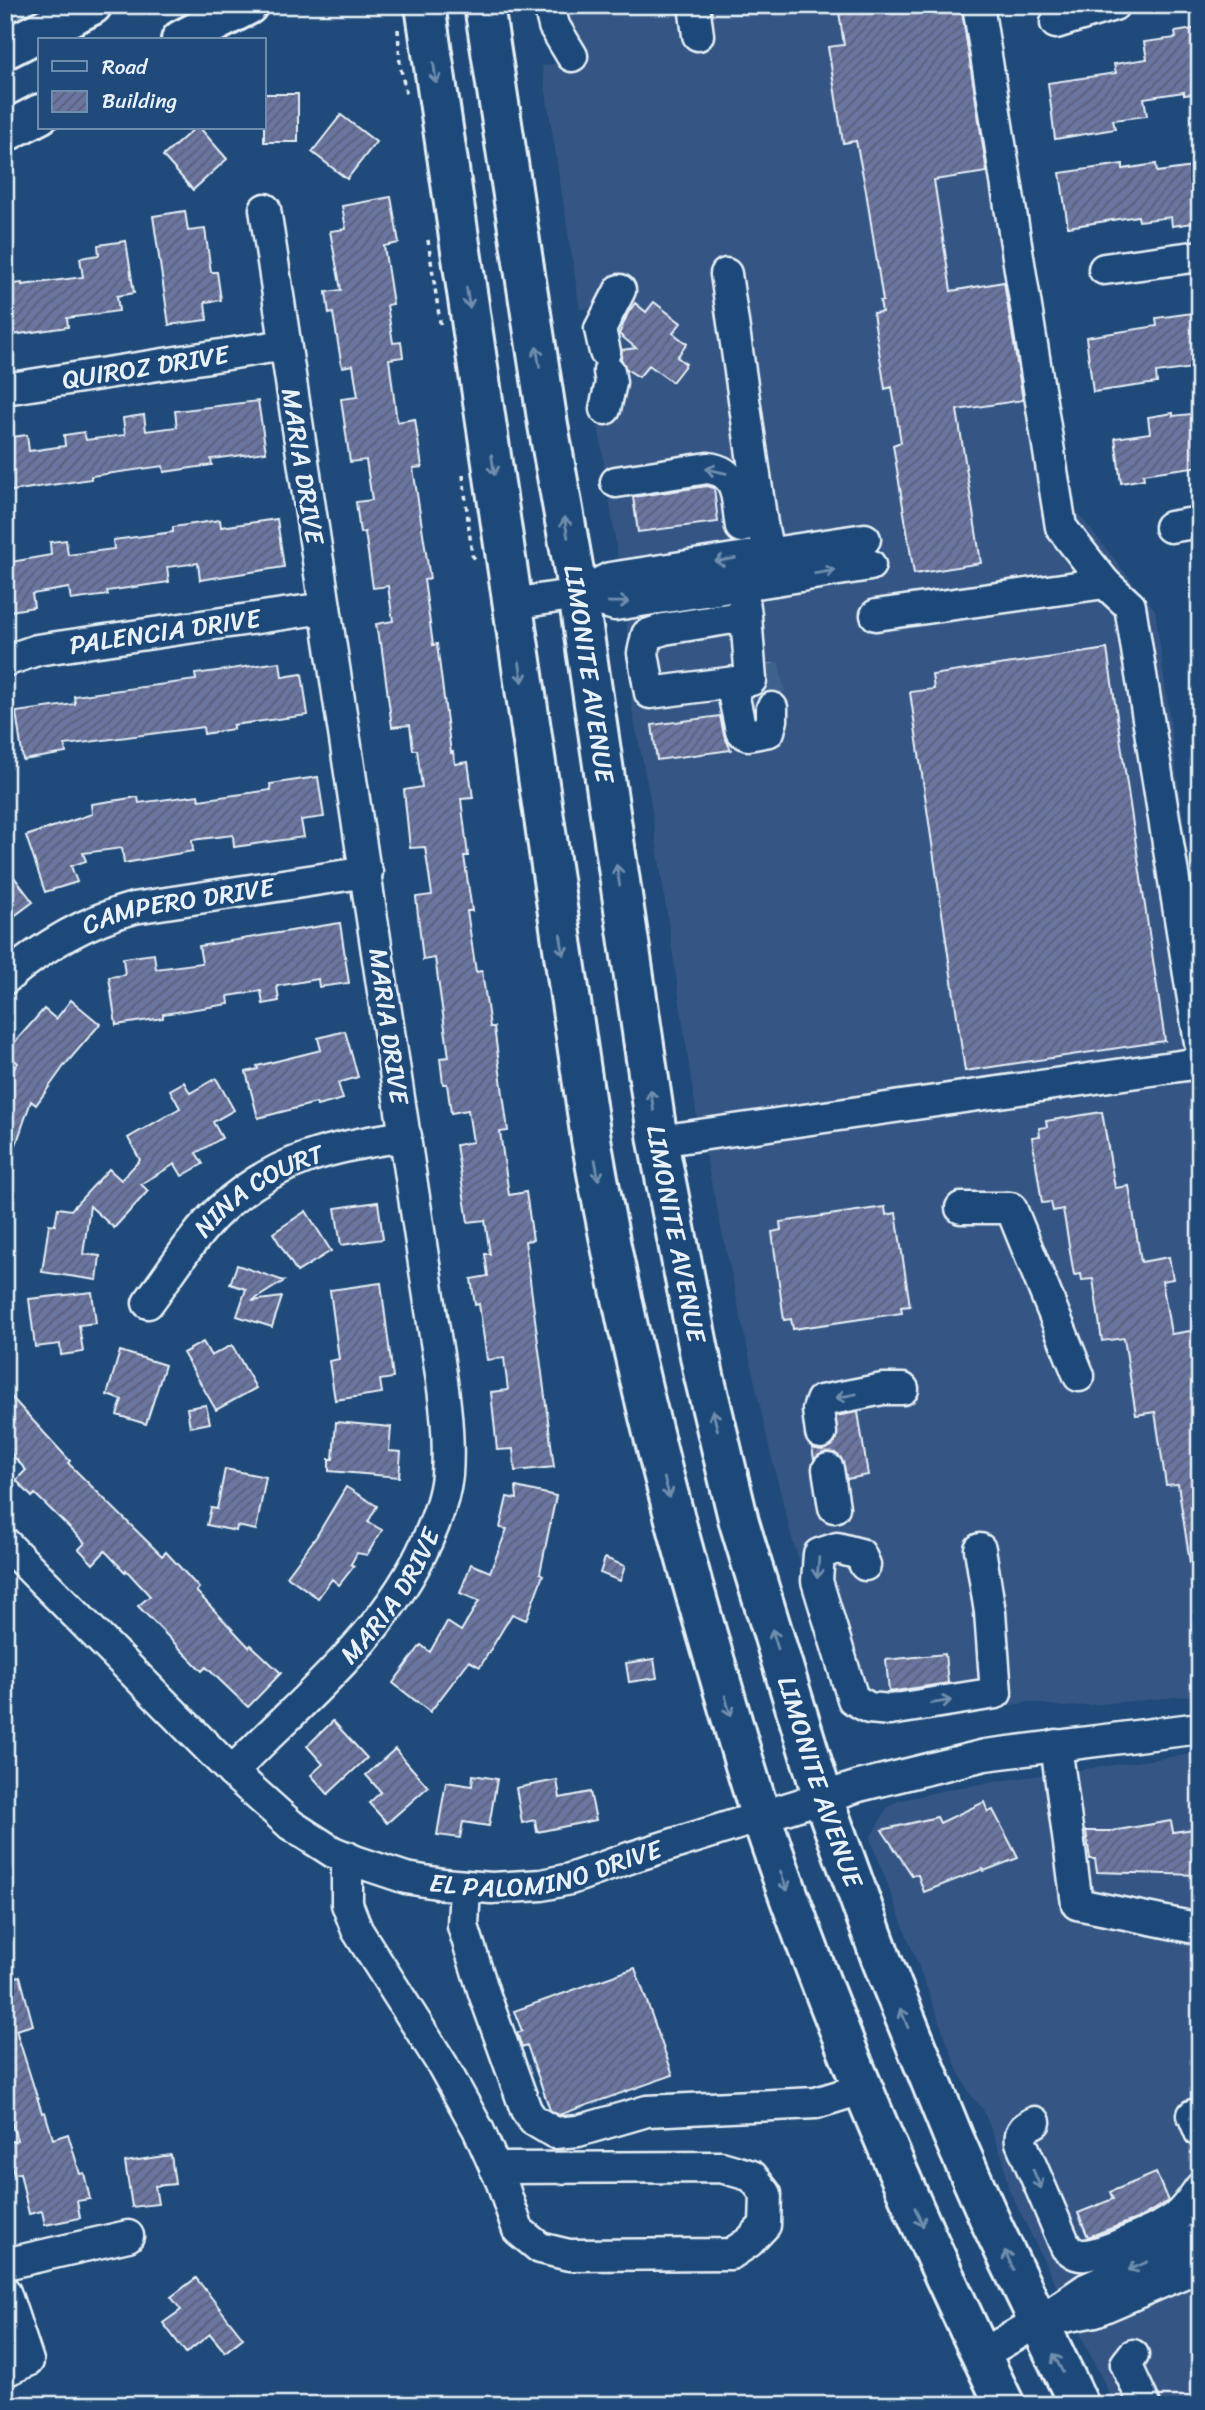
<svg xmlns="http://www.w3.org/2000/svg" width="1205" height="2410" font-family="Sriracha,sans-serif">
<style>
.built{fill:#365785}
.building{fill:url(#building-hatch);stroke:#e8f1f8;stroke-width:2}
.lines{fill:none;stroke-linecap:round;stroke-linejoin:round}
.minor-tunnel{stroke:#3d638d;stroke-width:30;stroke-dasharray:30 15;stroke-linecap:butt}
.minor-casing{stroke:#e8f1f8;stroke-width:35}
.major-casing{stroke:#e8f1f8;stroke-width:44}
.path{stroke:#e8f1f8;stroke-width:3.5;stroke-dasharray:5 5;stroke-linecap:butt}
.minor{stroke:#1f4a7a;stroke-width:30}
.major{stroke:#1f4a7a;stroke-width:38}
.oneway{stroke:#6f8dac}
.labels{text-anchor:middle;stroke-width:7;stroke-linejoin:round;paint-order:stroke}
.street-label{font-size:26px;fill:#e8f1f8;stroke:#1f4a7a}
</style>
<defs>
<pattern id="building-hatch" width="6" height="6" patternUnits="userSpaceOnUse" patternTransform="scale(1.75)"><rect width="6" height="6" fill="#6a75a0"/><path d="M-1 1l2-2M0 6l6-6M5 7l2-2" fill="none" stroke="#5a6179"/></pattern>
</defs>
<rect width="100%" height="100%" fill="#1f4a7a"/>
<filter id="ink" filterUnits="userSpaceOnUse"><feTurbulence type="fractalNoise" baseFrequency=".0143" numOctaves="2"/><feDisplacementMap in="SourceGraphic" scale="14" xChannelSelector="R" yChannelSelector="G"/><feConvolveMatrix kernelMatrix="1 2 1 2 8 2 1 2 1" color-interpolation-filters="sRGB"/></filter>
<g filter="url(#ink)">
<!-- built -->
<path class="built" d="M528 5H995L1068 501 1155 610 1200 943V1695L1065 1707 1029 1702 884 1726 868 1723 849 1710 843 1697 793 1542 769 1447 696 1112 650 798 632 709 629 645 616 545 594 397 598 378 592 351 602 307 580 309 542 66 558 63 529 11Z
M1200 1753V2405H1115L1008 2188 1003 2159 983 2109 970 2094 959 2073 870 1838 888 1807 898 1801 950 1789 1007 1780Z"/>
<!-- building -->
<path class="building" d="M838 5H961L987 172 934 180 951 291 1004 282 1023 400 957 410 981 563 914 574 893 445 901 442 892 387 885 389 873 313 882 312 880 301H883L866 191 856 141 843 143 828 47 844 45Z
M1200 28V93L1184 95V92L1144 98 1147 116 1113 120 1115 129 1055 139 1048 83 1116 73 1114 64 1147 59 1144 42 1176 38 1175 32Z
M264 94H298V142H264Z
M341 115 376 142 347 179 312 152Z
M195 128H200L227 159 193 190 163 156Z
M1123 164V169L1156 164 1157 172 1200 166V222L1172 226 1171 217 1139 221 1138 216 1068 227 1060 173Z
M391 197 399 243 384 246 393 304 387 305 393 343 401 342 403 357 389 359 397 422 415 419 422 467 413 468 430 579 424 580 433 645 437 644 451 753 453 752 455 764 468 762 473 798 461 799 468 856H464L472 911H467L476 972 482 971 490 1027H494L508 1131 500 1132 509 1195 526 1192 533 1240 525 1241 554 1467 515 1471 513 1449 497 1450 491 1392 508 1390 504 1358 487 1360 479 1304 475 1305 471 1279 488 1276 485 1254H490L485 1220 468 1222 456 1145 473 1142 468 1110 451 1113 447 1084H443L440 1058 449 1057 435 958 423 960 416 897 432 895 425 847 410 848 404 790 422 787 417 750H413L410 725 392 727 381 643H379L376 624 393 621 388 586 373 588 365 532 360 533 356 502 372 500 366 460 350 462 341 399 358 397 353 365 342 367 333 313 329 314 326 292 341 290 330 231 346 229 342 206Z
M185 211 188 231 205 229 211 272H217L221 300 205 302 207 320 169 325 153 216Z
M126 241 134 293 117 296 119 311 67 318 68 327 5 336V285L22 283V285L83 277 80 258 99 255 98 245Z
M654 302 681 323 673 333 687 344 677 357 686 364 672 382 649 365 639 377 626 369 621 359 622 350 636 348 619 334 628 313 635 303 646 312Z
M1200 312V367L1156 373 1157 383 1093 392 1086 337 1157 326 1156 318Z
M258 401 266 452 211 459 212 465 164 472 163 466 91 476V479L5 492V438L27 435 29 451 65 446 64 435 84 432 86 440 125 435 123 418 144 415 146 431 177 427 175 411Z
M1173 413V416L1200 413V466L1143 474 1144 479 1121 483 1115 438 1150 433 1148 417Z
M707 486 714 488 718 522 638 532 633 497Z
M277 519 284 567 200 580 198 563 167 567 169 582 107 591 108 595 71 600 69 588 32 594 34 607 5 612V563L51 555 50 542 66 540 68 555 114 549 113 540 173 532V527L220 520 221 527Z
M1107 649 1165 1041 965 1071 910 692 934 689 932 675Z
M280 662 282 677 302 674 308 715 233 725V729L204 734 203 727 65 745 66 753 23 760 16 712 75 704 74 696 196 680 195 674Z
M776 664 780 693 771 691 760 696 767 687V665Z
M720 716 724 735 731 750 657 760 652 725Z
M318 777 324 817 301 820 304 837 234 847 233 835 192 840 193 851 124 863 122 848 83 853 86 861 71 866 77 882 45 892 26 836 92 814 91 804 138 797 139 803 198 795 199 800 271 790 270 784Z
M5 865 33 902 5 923Z
M340 923 349 983 319 987 318 979 277 986 279 1001 263 1004 261 991 228 996 229 1004 163 1014V1018L116 1025 109 977 125 975 123 958 154 954 156 969 202 963 199 946Z
M71 1000 100 1024 64 1066 36 1105 31 1101 8 1168H5V1080L18 1063 5 1053 44 1009 56 1019Z
M345 1031 358 1077 338 1083 343 1099 317 1106 316 1103 258 1118 246 1072 258 1069 257 1066 321 1050 318 1038Z
M216 1078 234 1110 213 1122 222 1138 196 1153 203 1164 182 1176 175 1164 141 1184 148 1191 114 1228 90 1206 83 1254 100 1256 97 1280 42 1272 49 1224 55 1225 58 1208 71 1210 109 1169 121 1180 140 1160 128 1138 180 1108 170 1090 184 1082 190 1093Z
M1102 1112 1115 1188 1129 1186 1141 1262 1169 1257 1173 1279 1162 1281 1171 1334 1197 1330 1200 1348V1562L1190 1563 1178 1484 1166 1485 1155 1412 1136 1415 1124 1338 1102 1341 1093 1279 1082 1280 1081 1274 1074 1275 1063 1209 1053 1211 1051 1202 1042 1203 1032 1137 1040 1136 1039 1128 1047 1127 1046 1121Z
M378 1202 383 1239 341 1245 335 1208Z
M885 1207 886 1215 896 1213 910 1306 901 1307 902 1313 793 1329 791 1319 784 1320 772 1232 781 1230 780 1222Z
M306 1211 331 1251 297 1272 273 1233Z
M237 1265 284 1281 252 1301 282 1297 272 1327 237 1316 246 1289 230 1284Z
M381 1283 393 1378 380 1380 382 1393 335 1400 329 1361 339 1359 330 1290Z
M92 1292 96 1323 79 1325 83 1352 61 1355 60 1344 35 1347 29 1299Z
M203 1342 211 1356 232 1345 256 1388 216 1410 183 1353Z
M120 1351 165 1365 146 1424 117 1415 122 1400 107 1395Z
M5 1390 70 1461 68 1463 162 1556 166 1552 199 1588 196 1591 249 1647 251 1645 281 1673 248 1707 206 1667 202 1671 138 1606 150 1596 126 1570 125 1572 105 1551 93 1564 79 1549 85 1543 35 1494 32 1497 16 1480 26 1470 5 1447Z
M206 1405 210 1423 190 1427 187 1408Z
M858 1412 868 1475 847 1479 841 1458 835 1453 826 1452 814 1459 812 1448 823 1450 832 1446 837 1439 836 1416Z
M336 1422 391 1427 389 1451 401 1452 399 1477 329 1471V1459H333Z
M225 1469 266 1477 256 1530 237 1526 236 1531 207 1525 211 1508 217 1509Z
M346 1487 377 1506 368 1522 382 1530 367 1555 357 1553 351 1564 354 1566 339 1585 332 1579 318 1598 287 1576 316 1537Z
M516 1487 556 1496 540 1573 543 1575 526 1620 512 1614 480 1667 469 1661 430 1712 393 1683 421 1645 430 1652 447 1622 461 1631 479 1601 460 1593 471 1564 490 1572 507 1529 500 1528 507 1497 517 1499Z
M605 1558 625 1566 620 1581 600 1573Z
M945 1654 948 1683 889 1692 886 1660Z
M654 1659 657 1678 629 1682 626 1663Z
M333 1721 367 1758 328 1794 311 1775 323 1764 307 1746Z
M395 1749 428 1787 387 1823 369 1803 381 1792 366 1775Z
M473 1775 497 1779 489 1826 463 1822 460 1838 437 1835 446 1782 472 1786Z
M557 1780 560 1798 590 1792 596 1820 537 1832 535 1820 522 1823 516 1788Z
M984 1802 988 1812 993 1810 1018 1858 984 1871 983 1869 924 1892 918 1875H912L882 1830 937 1817 940 1823Z
M1171 1821 1173 1832 1200 1828V1875L1097 1872 1095 1859H1090L1086 1831H1112Z
M635 1968 673 2075 559 2115 550 2110 527 2045 522 2047 517 2033 522 2031 514 2011Z
M20 1976 33 2025 16 2030 42 2113 45 2112 53 2139 68 2134 80 2174 84 2173 90 2199 77 2201 80 2218 45 2225 42 2211 29 2214 20 2173 14 2174 5 2145V2143L17 2140 5 2102V1980Z
M171 2155 175 2184 155 2186 158 2204 132 2207 125 2162Z
M1156 2173 1168 2201 1139 2218 1088 2237 1078 2213 1113 2199 1110 2192Z
M196 2278 243 2338 225 2352 210 2334 186 2353 163 2323 181 2310 171 2297Z"/>
<g class="lines">
<!-- minor-tunnel -->
<path class="minor-tunnel" d="M764 665 772 708"/>
<!-- minor casing -->
<g class="minor-casing">
<g id="minor">
<path d="M549 5 554 26 572 56"/>
<path d="M694 5 698 35"/>
<path d="M978 5 1061 527 1105 583"/>
<path d="M1056 23 1114 5"/>
<path d="M1104 269 1200 256"/>
<path d="M726 274 762 524 774 580"/>
<path d="M605 352 600 329 620 290"/>
<path id="s1" d="M5 389 285 345"/>
<path d="M605 409 611 383 609 371"/>
<path d="M616 482 708 468C741 472 736 500 741 527"/>
<path d="M1170 527 1200 522"/>
<path d="M742 584 746 616 664 629 647 635 643 653 650 693 751 680 746 616"/>
<path d="M578 594 615 605 870 565"/>
<path d="M512 604 578 594 610 578 865 539"/>
<path d="M876 615 1105 583 1130 606 1200 1043"/>
<path id="s2" d="M5 661 37 650 325 608"/>
<path d="M731 683 741 731 748 735 769 731 772 720V708"/>
<path id="s3" d="M5 979C43 946 86 921 134 908L367 872"/>
<path d="M658 1141 1200 1063"/>
<path d="M961 1208H1011L1079 1376"/>
<path id="s4" d="M148 1303C169 1275 195 1233 220 1210 275 1159 334 1146 406 1136"/>
<path d="M821 1433 818 1410 821 1401 883 1389H903"/>
<path d="M828 1469 834 1507"/>
<path id="s5" d="M5 1543 232 1772 291 1825 333 1852 355 1861 406 1878 443 1884 491 1888 542 1885 570 1879 632 1857 859 1786 985 1755 1200 1728"/>
<path d="M865 1565 860 1554 837 1548 819 1554 817 1581 853 1699 869 1708 890 1710 996 1693 990 1612 980 1549"/>
<path d="M1056 1745 1077 1904 1200 1929"/>
<path id="s6" d="M232 1772C302 1699 385 1636 427 1541 436 1521 445 1497 447 1475 451 1420 439 1364 431 1310L265 209"/>
<path d="M347 1857V1904L357 1930 442 2064 478 2129 502 2183 518 2230 540 2248 569 2255 731 2254 749 2242 765 2225 766 2194 752 2176 721 2167 495 2168"/>
<path d="M465 1886 463 1926 484 1993 526 2110 533 2120 555 2133 578 2131 647 2111 816 2103 865 2088"/>
<path d="M1193 2115 1200 2132"/>
<path d="M1035 2122C1025 2127 1019 2131 1021 2142L1066 2247C1072 2252 1077 2256 1085 2255 1102 2254 1163 2228 1176 2217 1186 2209 1193 2198 1200 2188"/>
<path d="M5 2264 128 2236"/>
<path d="M5 2292 28 2361 5 2371"/>
<path d="M1048 2320 1095 2311 1200 2266"/>
<path d="M981 2355 1038 2322 1086 2289 1200 2238"/>
<path d="M1133 2355 1126 2364 1145 2405"/>
</g>
</g>
<!-- major casing -->
<g class="major-casing">
<g id="major">
<path d="M425 5 591 1139C621 1313 663 1485 713 1655 729 1708 743 1763 761 1816 828 2016 913 2215 1005 2405"/>
<path id="s7" d="M484 5 548 425 578 594 658 1141 704 1376 739 1522 823 1798 882 1961 953 2136 993 2227 1079 2405"/>
<path d="M181 40 248 5"/>
<path d="M5 49 92 5"/>
<path d="M5 132 40 114"/>
</g>
</g>
<!-- path -->
<path class="path" d="M398 29 400 65 407 98
M428 240 441 329
M463 475 472 555 476 560"/>
<!-- minor -->
<use href="#minor" class="minor"/>
<!-- major -->
<use href="#major" class="major"/>
</g>
<!-- one-way arrows -->
<defs><path id="oneway-shaft" d="M-6 0H5M1.5-3L5.5 0L1.5 3" fill="none" stroke-width="1.6" stroke-linecap="round" stroke-linejoin="round" transform="scale(1.75)"/></defs>
<g class="oneway">
<use href="#oneway-shaft" transform="translate(435 73) rotate(82)"/>
<use href="#oneway-shaft" transform="translate(468 298) rotate(82)"/>
<use href="#oneway-shaft" transform="translate(538 357) rotate(-99)"/>
<use href="#oneway-shaft" transform="translate(493 465) rotate(82)"/>
<use href="#oneway-shaft" transform="translate(716 471) rotate(-167)"/>
<use href="#oneway-shaft" transform="translate(566 527) rotate(-100)"/>
<use href="#oneway-shaft" transform="translate(725 560) rotate(171)"/>
<use href="#oneway-shaft" transform="translate(825 572) rotate(-9)"/>
<use href="#oneway-shaft" transform="translate(619 602) rotate(-1)"/>
<use href="#oneway-shaft" transform="translate(521 672) rotate(81)"/>
<use href="#oneway-shaft" transform="translate(618 875) rotate(-99)"/>
<use href="#oneway-shaft" transform="translate(562 945) rotate(81)"/>
<use href="#oneway-shaft" transform="translate(652 1100) rotate(-99)"/>
<use href="#oneway-shaft" transform="translate(597 1170) rotate(80)"/>
<use href="#oneway-shaft" transform="translate(846 1396) rotate(169)"/>
<use href="#oneway-shaft" transform="translate(715 1420) rotate(-104)"/>
<use href="#oneway-shaft" transform="translate(667 1488) rotate(75)"/>
<use href="#oneway-shaft" transform="translate(818 1568) rotate(95)"/>
<use href="#oneway-shaft" transform="translate(775 1639) rotate(-107)"/>
<use href="#oneway-shaft" transform="translate(941 1702) rotate(-9)"/>
<use href="#oneway-shaft" transform="translate(728 1706) rotate(74)"/>
<use href="#oneway-shaft" transform="translate(784 1881) rotate(70)"/>
<use href="#oneway-shaft" transform="translate(904 2018) rotate(-112)"/>
<use href="#oneway-shaft" transform="translate(1037 2179) rotate(67)"/>
<use href="#oneway-shaft" transform="translate(919 2217) rotate(66)"/>
<use href="#oneway-shaft" transform="translate(1009 2260) rotate(-115)"/>
<use href="#oneway-shaft" transform="translate(1138 2266) rotate(156)"/>
<use href="#oneway-shaft" transform="translate(1058 2363) rotate(-117)"/>
</g>
</g>
<g class="labels">
<!-- street labels -->
<g class="street-label">
<text dy="9" stroke="none"><textPath href="#s1" startOffset="142">QUIROZ DRIVE</textPath></text>
<text transform="translate(303 466) rotate(81)" y="9">MARIA DRIVE</text>
<text dy="9" stroke="none"><textPath href="#s2" startOffset="163">PALENCIA DRIVE</textPath></text>
<text dy="9" stroke="none"><textPath href="#s7" startOffset="677">LIMONITE AVENUE</textPath></text>
<text dy="9" stroke="none"><textPath href="#s3" startOffset="192">CAMPERO DRIVE</textPath></text>
<text transform="translate(389 1026) rotate(82)" y="9">MARIA DRIVE</text>
<text dy="9" stroke="none"><textPath href="#s4" startOffset="161">NINA COURT</textPath></text>
<text dy="9" stroke="none"><textPath href="#s7" startOffset="1244">LIMONITE AVENUE</textPath></text>
<text dy="9" stroke="none"><textPath href="#s6" startOffset="238">MARIA DRIVE</textPath></text>
<text dy="9" stroke="none"><textPath href="#s7" startOffset="1811">LIMONITE AVENUE</textPath></text>
<text dy="9" stroke="none"><textPath href="#s5" startOffset="672">EL PALOMINO DRIVE</textPath></text>
</g>
</g>
<!-- margin -->
<rect width="1205" height="2410" fill="none" stroke="#1f4a7a" stroke-width="28"/>
<rect x="14" y="14" width="1177" height="2382" fill="none" stroke="#e8f1f8" stroke-width="2.5" filter="url(#ink)"/>
<!-- legend -->
<rect x="38" y="38" width="228" height="91" fill="#1f4a7a" stroke="#6f8dac" stroke-width="2"/>
<rect x="52" y="61" width="35" height="10" fill="#1f4a7a" stroke="#6f8dac" stroke-width="2"/>
<text x="102" y="74" font-size="21" fill="#e8f1f8">Road</text>
<rect x="52" y="91" width="35" height="21" fill="url(#building-hatch)" stroke="#6f8dac" stroke-width="2"/>
<text x="102" y="108" font-size="21" fill="#e8f1f8">Building</text>
</svg>
